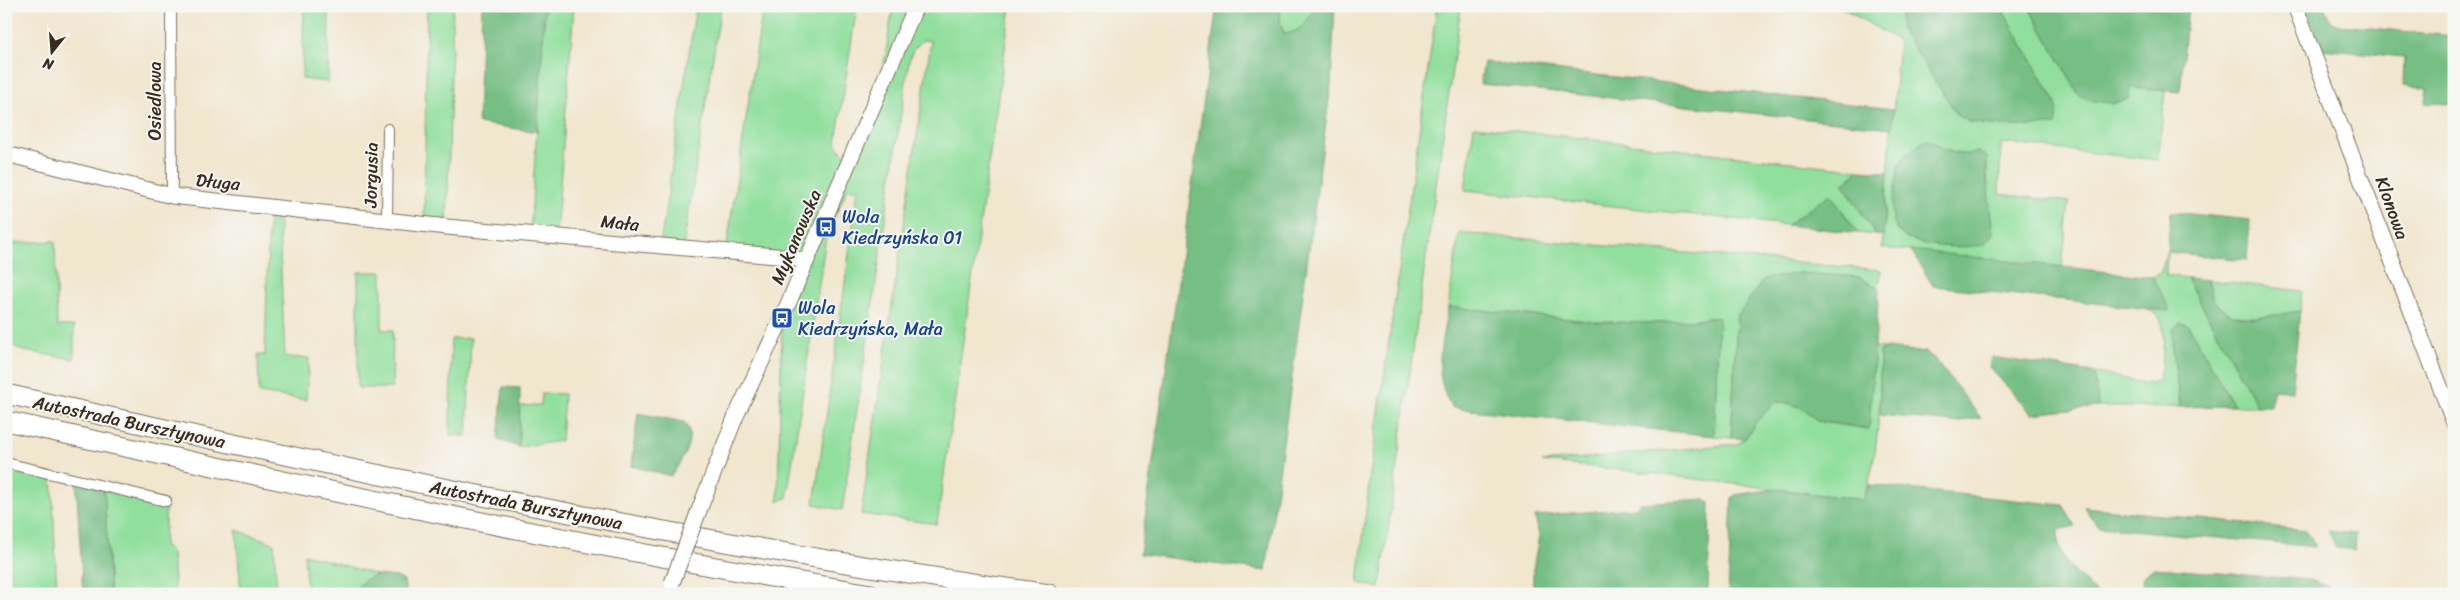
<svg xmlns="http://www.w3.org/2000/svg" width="2460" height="600" font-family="Sriracha,sans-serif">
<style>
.green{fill:#91df9d;stroke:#66845e;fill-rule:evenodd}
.forest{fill:#74be84;stroke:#587451}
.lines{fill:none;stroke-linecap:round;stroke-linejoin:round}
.street-casing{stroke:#7b6c5c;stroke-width:12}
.secondary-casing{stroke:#7b6c5c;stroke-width:17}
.highway-casing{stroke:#7b6c5c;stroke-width:21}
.street{stroke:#fff;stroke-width:10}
.secondary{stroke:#fff;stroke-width:15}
.highway{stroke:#fff;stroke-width:19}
.secondary-bridge-casing{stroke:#7b6c5c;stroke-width:17;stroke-linecap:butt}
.secondary-bridge{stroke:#fff;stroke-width:15}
.labels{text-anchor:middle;stroke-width:4;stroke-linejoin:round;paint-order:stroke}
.street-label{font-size:18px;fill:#3b2a1e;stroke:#f6f6f2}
.transit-label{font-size:18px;fill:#164399;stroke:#f6f6f2;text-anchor:start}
</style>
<rect width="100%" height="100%" fill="#f6f6f2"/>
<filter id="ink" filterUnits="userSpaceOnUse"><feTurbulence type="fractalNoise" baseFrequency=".02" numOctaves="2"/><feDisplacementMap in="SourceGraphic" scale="10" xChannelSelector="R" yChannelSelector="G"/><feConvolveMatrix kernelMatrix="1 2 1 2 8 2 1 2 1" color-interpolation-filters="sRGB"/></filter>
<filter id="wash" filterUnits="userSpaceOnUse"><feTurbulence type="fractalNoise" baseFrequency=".0096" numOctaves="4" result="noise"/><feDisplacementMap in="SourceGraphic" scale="20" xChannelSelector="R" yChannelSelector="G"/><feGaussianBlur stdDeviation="1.12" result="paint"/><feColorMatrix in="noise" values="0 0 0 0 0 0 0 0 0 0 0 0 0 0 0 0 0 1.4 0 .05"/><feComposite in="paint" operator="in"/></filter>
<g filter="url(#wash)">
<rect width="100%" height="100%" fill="#f1e6ce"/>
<!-- green -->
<path class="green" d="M304 6H329L328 82 302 79Z
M427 6H453L447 227 424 224Z
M545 6H574L556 236 530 233Z
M696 6H721L683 248 660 246Z
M763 6H857L836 142 842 153 851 156 880 90 893 6H1011L937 524 861 514 931 41 923 40 913 50 909 61 842 510 814 504 858 190 848 188 826 237 787 498 778 501 782 318 806 261 726 252Z
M1281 6H1317C1309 19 1301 33 1284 34L1280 22Z
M1437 6H1461L1380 588 1358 583 1370 474Z
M1839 6H1901L1900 28 1968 122 1996 125H2055V101L2000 6H2028L2079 95 2128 99 2130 87 2165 91 2158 160 2001 143 1999 194 2069 202 2062 267 1882 248 1899 41ZM1934 143C1948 152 1961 158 1977 152L1987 157 1988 196 1896 184 1899 164Z
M1474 126 1860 170 1843 184 1876 235 1858 233 1830 194 1787 225 1465 190Z
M269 207 278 208 285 357 309 358 306 400 259 393 258 355H265Z
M1459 233 1881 270 1879 289 1859 277 1799 273 1764 279 1737 316 1731 438 1714 436 1719 317 1659 323 1598 322 1448 307Z
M55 241 57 326H74V359L24 351 7 343 9 283 6 282V243Z
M2167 252 2166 275 2187 278 2257 406H2234L2188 325 2172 341 2180 407H2098L2095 376 2087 371 2150 384 2159 380C2161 366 2168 328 2159 317 2156 313 2150 311 2146 309L2169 311 2153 277 2161 272Z
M358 272H382V330H393L392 388H358Z
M2208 280 2302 291 2300 311C2275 315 2232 327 2215 302 2211 297 2210 287 2208 280Z
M471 338 467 436 450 435 451 339Z
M1875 347 1886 348 1880 351C1880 401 1880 453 1863 500L1632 471 1542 462 1737 444 1745 439 1756 422 1776 402C1793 402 1806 408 1817 421L1868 429Z
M542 393 564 394 561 441 519 447V406L541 405Z
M6 463 52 474 57 594H6Z
M104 486 166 501 164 546 168 548 172 555 175 594H110Z
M236 530 274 543 277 594H241Z
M304 554 378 575 366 579 349 594H307Z"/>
<!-- forest -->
<path class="forest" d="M482 6H545L537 132 478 123Z
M1217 6H1281L1280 22 1284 34C1301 33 1309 19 1317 6H1335L1331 85 1266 571 1140 554Z
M1901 6H2000L2055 101 2058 110 2056 125C2028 126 1982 130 1958 116L1900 27Z
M2028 6H2188L2180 92 2130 87 2128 99C2116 106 2090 102 2079 95Z
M2295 6H2324C2328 15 2329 22 2339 25L2454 36V104L2425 103 2427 88 2403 85 2404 57 2311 48Z
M1484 62 1893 109 1892 128 1480 84Z
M1927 140C1944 148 1958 159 1977 152L1987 157 1986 173 1993 234 1984 245C1964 248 1903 250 1895 225 1890 212 1893 201 1895 188 1900 160 1902 154 1927 140Z
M1860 170 1888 172 1883 236 1876 235 1843 184Z
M1830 194 1858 233 1787 225Z
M2171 212 2250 220 2247 260 2167 252Z
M1911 250 2153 277 2170 311 1933 286Z
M1799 273 1859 277 1879 289 1869 429 1817 421C1806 408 1793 402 1776 402L1756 422 1745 439 1731 438 1737 316 1764 279Z
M2187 278 2208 280C2210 287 2211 297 2215 302 2232 327 2275 315 2300 311L2292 391 2274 389 2270 406H2257Z
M1448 307 1598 322 1659 323 1719 317 1714 436 1453 408C1431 378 1442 341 1448 307Z
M2180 323 2188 325 2234 406 2180 407 2172 341 2173 329Z
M1886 348 1925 352 1935 359 1981 418 1954 422 1880 415V351Z
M1991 357 2087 371 2095 376 2098 407 2032 414 1989 367Z
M503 387 520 388 519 447 498 440Z
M638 413 684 422C698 437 681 462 671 476L631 466Z
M76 479 104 486 110 594H83Z
M1869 485 2063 505 2075 526 2059 530C2053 557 2080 576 2097 594H1728L1732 498 1735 495 1775 489 1863 500Z
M1705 499 1710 503 1708 594 1533 593V569L1539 536 1535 516 1635 508 1640 503Z
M2084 507 2306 530 2316 547 2098 527Z
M2328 531 2356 534 2355 550 2337 548Z
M2154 568 2310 580 2328 586 2333 594H2150L2142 583 2143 576Z
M378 575 397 577 404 581 406 594H349L366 579Z"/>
</g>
<g filter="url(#ink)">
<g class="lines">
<!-- street casing -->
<g class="street-casing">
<path id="street" d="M171 6 172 196
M387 220 388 129
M6 463 166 501"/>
</g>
<!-- secondary casing -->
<g class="secondary-casing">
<path id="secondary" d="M2295 6 2454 423
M6 154 172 196 447 227 787 257 806 261
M698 513 735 418 782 318 916 6"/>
</g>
<!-- highway casing -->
<g class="highway-casing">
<path id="highway" d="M6 394C352 471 698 545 1049 594
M6 421C293 484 581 546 871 594"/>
</g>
<!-- street -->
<use href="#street" class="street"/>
<!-- secondary -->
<use href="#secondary" class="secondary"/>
<!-- highway -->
<use href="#highway" class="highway"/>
<!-- secondary-bridge casing -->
<g class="secondary-bridge-casing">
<path id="secondary-bridge" d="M672 583 698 513"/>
</g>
<!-- secondary-bridge -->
<use href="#secondary-bridge" class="secondary-bridge"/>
</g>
</g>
<!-- icons -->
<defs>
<g id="bus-square" transform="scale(1.125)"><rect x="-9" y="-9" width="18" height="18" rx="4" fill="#1a4fb4" stroke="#f6f6f2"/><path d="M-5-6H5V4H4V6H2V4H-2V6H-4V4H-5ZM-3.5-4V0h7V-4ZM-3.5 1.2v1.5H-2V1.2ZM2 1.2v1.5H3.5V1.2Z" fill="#fff"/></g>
</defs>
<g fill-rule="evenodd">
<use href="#bus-square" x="826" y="227"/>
<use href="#bus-square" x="782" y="318"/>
</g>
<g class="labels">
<!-- street labels -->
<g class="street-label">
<text transform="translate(155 101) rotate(-90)" y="6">Osiedlowa</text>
<text transform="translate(371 175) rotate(-89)" y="6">Jorgusia</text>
<text transform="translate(218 182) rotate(6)" y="6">Długa</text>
<text transform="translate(2392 208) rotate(70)" y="6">Klonowa</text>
<text transform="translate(620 223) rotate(6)" y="6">Mała</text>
<text transform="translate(796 237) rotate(-67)" y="6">Mykanowska</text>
<text transform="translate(129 422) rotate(12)" y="6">Autostrada Bursztynowa</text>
<text transform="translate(526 505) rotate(11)" y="6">Autostrada Bursztynowa</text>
</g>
<!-- transit labels -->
<g class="transit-label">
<text x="842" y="223">Wola<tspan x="842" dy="21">Kiedrzyńska 01</tspan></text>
<text x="798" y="314">Wola<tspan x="798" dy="21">Kiedrzyńska, Mała</tspan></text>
</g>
</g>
<!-- margin -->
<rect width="2460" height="600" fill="none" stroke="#f6f6f2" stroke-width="25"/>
<!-- north arrow -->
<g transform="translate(52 52) rotate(197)" stroke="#f6f6f2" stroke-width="4" paint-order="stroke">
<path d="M0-4L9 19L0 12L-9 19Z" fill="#3b2a1e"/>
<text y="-8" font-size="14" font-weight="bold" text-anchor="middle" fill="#3b2a1e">N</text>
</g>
</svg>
